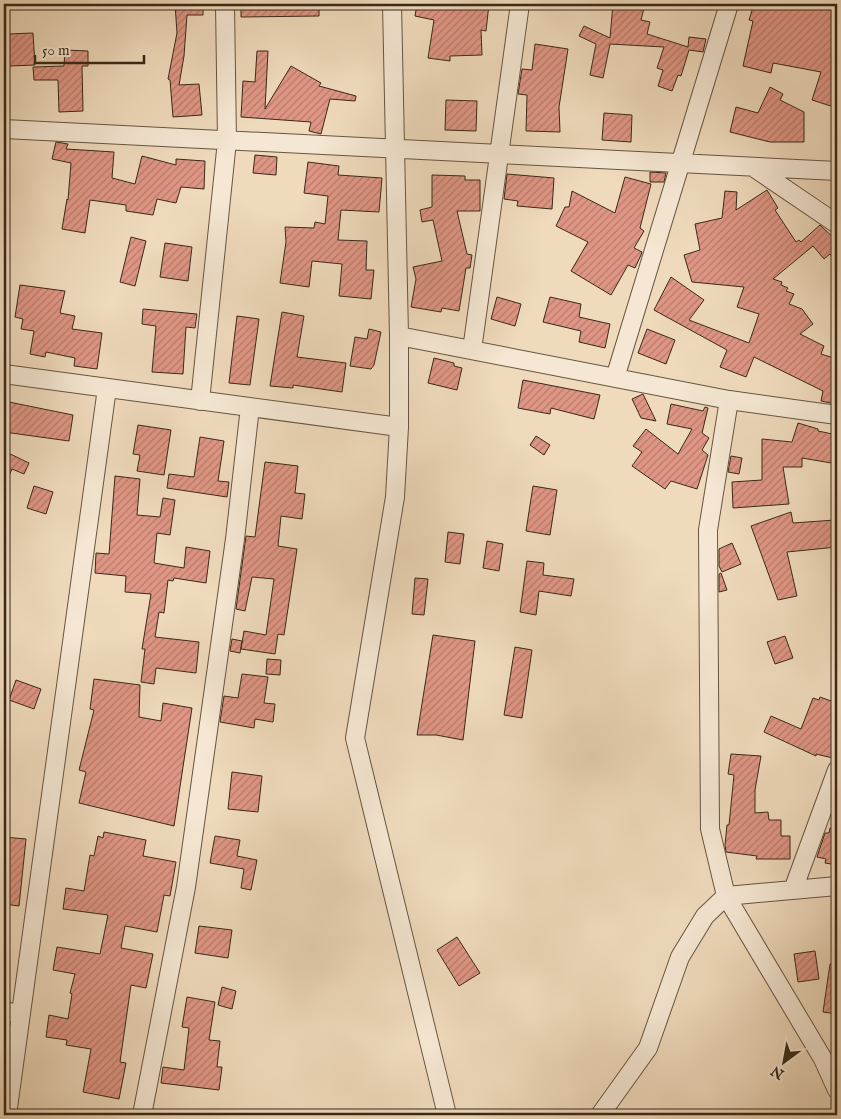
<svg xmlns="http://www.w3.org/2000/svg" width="841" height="1119" font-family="'IM FELL English',serif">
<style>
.building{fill:url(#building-hatch);stroke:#392917}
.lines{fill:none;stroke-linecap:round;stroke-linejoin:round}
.minor-casing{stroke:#665540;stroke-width:20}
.minor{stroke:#f5e7d3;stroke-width:18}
</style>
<defs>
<pattern id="building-hatch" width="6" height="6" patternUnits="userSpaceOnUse" patternTransform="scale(1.25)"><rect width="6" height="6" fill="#e09685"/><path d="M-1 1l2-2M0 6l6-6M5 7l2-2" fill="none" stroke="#b77a6c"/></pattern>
</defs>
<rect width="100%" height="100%" fill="#efdabc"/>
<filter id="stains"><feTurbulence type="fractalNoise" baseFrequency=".004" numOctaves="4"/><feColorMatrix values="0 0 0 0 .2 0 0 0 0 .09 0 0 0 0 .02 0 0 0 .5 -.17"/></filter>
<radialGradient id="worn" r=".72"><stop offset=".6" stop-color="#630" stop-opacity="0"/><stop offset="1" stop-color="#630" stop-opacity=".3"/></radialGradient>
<!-- building -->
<path class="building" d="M175 4H203V15H187L184 56 179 85 199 84 202 115 173 117 170 80 168 79 177 33Z
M241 4H319V16L241 17Z
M417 4H489L486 31 481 30 482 55 450 56V61L428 58 434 20 415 16Z
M613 4H645L641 20 650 22 647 34 688 47 689 37 706 39 703 52 689 50 681 76 678 75 672 91 658 86 663 70 657 68 664 47 610 44 603 78 590 75 596 44 579 36 584 26 610 38Z
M754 4 821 7V4H835V44H837V52L832 82 837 83V108L812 100 821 72 773 63 771 73 743 66 753 21 749 20Z
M33 33 35 65 9 66 8 34Z
M535 44 568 49 559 107 560 132 526 131 527 95 518 94 522 69 532 70Z
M65 50 88 51V66H82L83 111 59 112 58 80H34L33 67 64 66Z
M257 51H268L265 109 291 66 321 83 319 86 356 96 355 101 330 99 321 134 309 131 311 122 241 117 243 81 255 82Z
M770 87 783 94 780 100 804 112V142H770L730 132 736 107 758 113Z
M446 100 477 101 476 131 445 130Z
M604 113 632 115 631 142 602 140Z
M56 142 68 144 66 149 114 152 112 178 135 184 142 156 176 165V159L205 161 204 189 181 187 176 203 157 199 153 215 126 211V205L90 200 85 233 62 229 67 199 68 200 71 163 52 159Z
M255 155 277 157 276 175 253 173Z
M308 162 339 166 338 175 382 178 379 212 341 210 338 240 367 241 366 270H374L371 299 339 296 342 264 312 261 309 287 280 283 286 242 285 227 314 228 315 222 325 224 328 196 304 193Z
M650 172 666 173 664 182H650Z
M507 174 554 178 552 209 517 206 518 201 504 199Z
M432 175 465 176V180H480V211H457L467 254 472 255 470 268H466L459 311 442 308 441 312 411 307 416 279 413 267 442 261 433 220 422 222 420 210 432 207Z
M625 177 651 184 640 228 644 231 634 248 642 252 641 255 635 268 628 265 611 295 571 271 588 242 556 226 565 207H569L572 191 615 213Z
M767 190 778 208 775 210 796 242 799 240 801 242 820 225 837 241V263L830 254 824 259 813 246 773 279 782 282 781 285 788 288 786 291 794 294 789 304 802 309 813 324 800 334 824 346 821 354 837 359V394H834L831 403 821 401 823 391 754 357 746 377 720 367 727 350 654 310 671 277 704 300 689 320 749 343 759 314 737 307 744 287 692 282 684 255 700 250 695 224 722 218 725 191 737 192 736 210Z
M131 237 146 241 135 286 120 282Z
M165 243 192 247 188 281 160 277Z
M20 285 65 291 60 313 75 316 72 329 102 333 97 369 74 366 75 358 46 352 45 357 30 354 34 331 21 329 23 319 15 317Z
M497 297 521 304 515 326 491 319Z
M550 297 581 304 579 317 610 324 605 348 579 342 581 331 543 322Z
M143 309 197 314 195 328 186 327 183 374 152 372 156 326 142 324Z
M282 312 304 316 297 357 346 363 342 392 293 385V388L270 386Z
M237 316 259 319 250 385 229 383Z
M369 329 381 332 374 365 371 369 350 366 355 337 367 339Z
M647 329 675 340 666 364 638 353Z
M434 358 454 363V366L462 368 457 390 428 383Z
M523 380 600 395 594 419 551 408 550 414 518 408Z
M643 394 656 421 641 418 632 399Z
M4 401 73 415 69 441 4 432Z
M671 404 703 411 705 407 708 408 702 433 709 438 702 450 708 455 697 489 671 481 665 489 632 466 642 452 633 446 646 429 678 454 692 429 667 424Z
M798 423 818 429V431L837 435V464L802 458V467H783L789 504 733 508 732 482 762 480V439L792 442Z
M138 425 171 430 164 475 137 471 140 455 133 454Z
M536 436 550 445 544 455 530 445Z
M200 437 224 441 218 481 229 482 227 497 167 488 169 474 194 477Z
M4 451 29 463 24 474 12 469 4 487Z
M731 456 742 458 739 474 728 472Z
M265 462 298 466 295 493 305 494 302 519 281 516 278 546 297 549 284 635 278 634 275 654 241 649 244 631 266 635 274 579 252 577 245 611 236 609 246 536 255 537Z
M115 476 140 479 137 515 160 517 163 498 175 500 170 535 157 533 154 563 184 568 186 547 210 551 206 583 174 578 173 581 168 580 164 613 159 612 155 637 199 642 196 673 156 668 154 684 141 682 145 649H142L151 594 125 592 126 576 95 573 96 553 109 554Z
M34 486 53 492 46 514 27 508Z
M533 486 557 490 550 535 526 531Z
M791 512 793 523 835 520 837 547 787 552 797 596 778 600 751 526Z
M448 532 464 534 460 564 445 562Z
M487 541 503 544 499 571 483 568Z
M732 543 741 564 722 572 719 566V549Z
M527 561 544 563 543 575 574 579 571 596 539 591 536 615 520 612Z
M721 573 727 590 719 592V574Z
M415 578 428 579 424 615 412 614Z
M433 635 475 641 463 740 436 735H417Z
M785 636 793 658 775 664 767 642Z
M232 639 242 641 240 653 230 651Z
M515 647 532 650 522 718 504 715Z
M267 659 281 660 280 675 266 674Z
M242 674 268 677 264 703 275 704 273 722 255 719 254 728 220 722 224 696 238 698Z
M94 679 140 685 139 717 161 721 163 703 192 708 174 826 79 803 86 772 79 770 94 710 90 709Z
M16 680 41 689 34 709 9 700Z
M837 696V759L816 754V756L764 732 771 716 801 729 813 698 819 700 820 697 831 701Z
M731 754 761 756 755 790V813L768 812 769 820H781V836H790V859H756L757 856 726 852 725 845 727 825H729L734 775 728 774Z
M232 772 262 776 258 812 228 809Z
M830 828H837V865L825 863 826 859 817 857 825 833H829Z
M104 832 146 840 143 856 176 862 170 896 164 895 157 932 125 926 121 948 153 954 146 988 131 985 120 1062 126 1063 119 1099 83 1092 91 1049 66 1045 67 1040 46 1037 49 1015 68 1019 72 994 70 993 75 974 53 970 57 947 100 954 108 915 63 909 66 888 84 891 90 855 94 856 98 836 103 838Z
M215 836 240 840 237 856 257 860 251 890 241 888 244 869 210 863Z
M4 837 26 839 19 906 4 904Z
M199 926 232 930 228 958 195 953Z
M457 937 480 973 459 986 437 950Z
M815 951 819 979 798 982 794 954Z
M830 964 837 965V1014L823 1012Z
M222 987 236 991 232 1009 218 1005Z
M187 997 215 1002 209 1040 220 1041 217 1067H222L219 1090 161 1083 163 1067 184 1070 189 1028 182 1027Z"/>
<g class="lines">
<!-- minor casing -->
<g class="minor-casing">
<path id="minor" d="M392 4 399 336V427L395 497 355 738 447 1115
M4 129 837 171
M753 167 837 224
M399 336 729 400 837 415
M472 350 520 4
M4 374 399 427
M615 378 729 4
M729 400 708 530 710 829 726 896 823 1059 837 1090
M200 401 227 141 225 4
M793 890 837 770
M4 1011 21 1014
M7 1115 107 388
M142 1115 186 887 235 539 250 407
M600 1115 648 1048 680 957 705 916 726 896 837 886"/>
</g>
<!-- minor -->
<use href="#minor" class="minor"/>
</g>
<!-- margin -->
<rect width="841" height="1119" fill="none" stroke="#efdabc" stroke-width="20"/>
<rect x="5" y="5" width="831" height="1109" fill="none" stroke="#392917" stroke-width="2.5"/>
<rect x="10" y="10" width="821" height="1099" fill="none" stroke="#392917"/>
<!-- north arrow -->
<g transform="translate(784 1062) rotate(212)" stroke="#f5e7d3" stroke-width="4" paint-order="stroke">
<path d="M0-4L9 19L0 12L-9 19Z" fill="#392917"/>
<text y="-8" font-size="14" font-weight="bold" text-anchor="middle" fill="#392917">N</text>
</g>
<!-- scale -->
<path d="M35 55v8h109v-8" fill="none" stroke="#392917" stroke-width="2.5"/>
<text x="42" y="55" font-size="15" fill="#392917" stroke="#f5e7d3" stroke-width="4" paint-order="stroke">50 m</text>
<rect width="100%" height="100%" filter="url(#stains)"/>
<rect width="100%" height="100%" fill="url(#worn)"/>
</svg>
